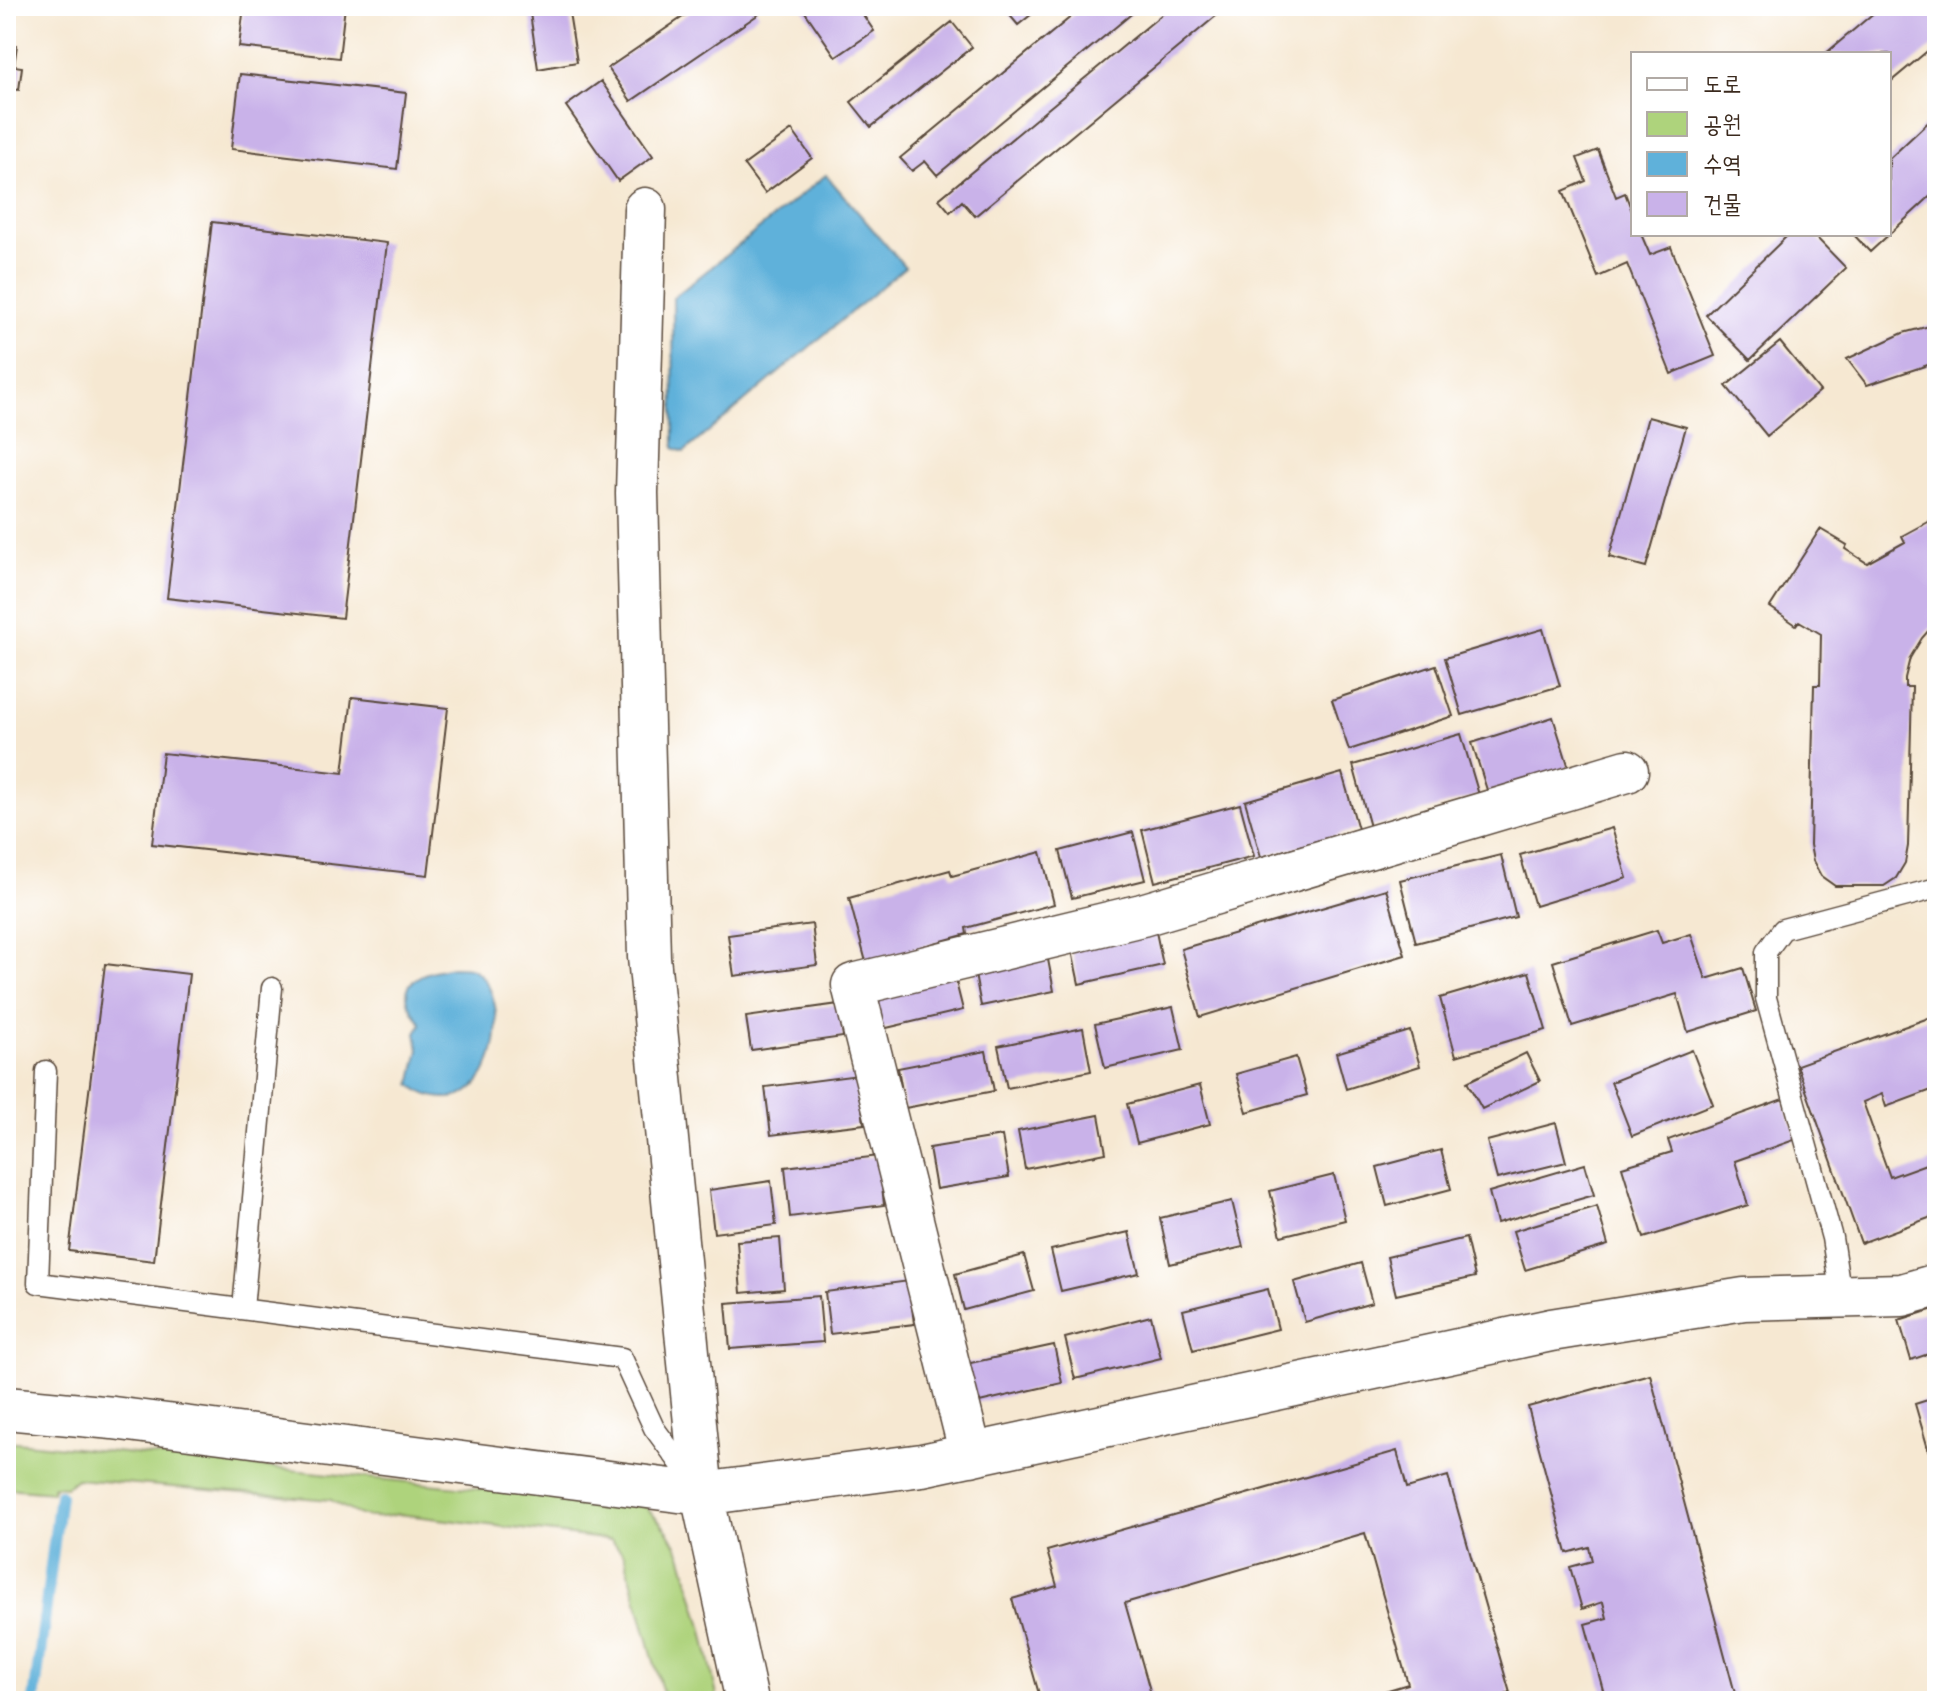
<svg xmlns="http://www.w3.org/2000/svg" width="1943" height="1707" font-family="'Shantell Sans','Poor Story',sans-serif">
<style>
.green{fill:#aed37c;stroke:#747e4d;stroke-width:2}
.water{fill:#5fb1da;stroke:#4d6e7c;stroke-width:2}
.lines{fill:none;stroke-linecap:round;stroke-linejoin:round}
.stream{stroke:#5fb1da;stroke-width:12}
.building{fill:#c9b2e9}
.service-casing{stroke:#574639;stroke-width:23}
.minor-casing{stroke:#574639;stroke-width:45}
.service{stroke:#fff;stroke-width:20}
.minor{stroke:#fff;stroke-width:42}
</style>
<rect width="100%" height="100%" fill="#fff"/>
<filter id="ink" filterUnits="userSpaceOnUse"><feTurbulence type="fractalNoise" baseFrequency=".0125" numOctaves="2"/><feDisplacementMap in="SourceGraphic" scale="16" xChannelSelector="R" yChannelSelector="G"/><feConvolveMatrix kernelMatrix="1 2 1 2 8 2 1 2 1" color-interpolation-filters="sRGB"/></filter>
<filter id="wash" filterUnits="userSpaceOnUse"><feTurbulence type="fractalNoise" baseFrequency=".006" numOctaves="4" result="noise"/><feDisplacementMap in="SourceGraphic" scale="32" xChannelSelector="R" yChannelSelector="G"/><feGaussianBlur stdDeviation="1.8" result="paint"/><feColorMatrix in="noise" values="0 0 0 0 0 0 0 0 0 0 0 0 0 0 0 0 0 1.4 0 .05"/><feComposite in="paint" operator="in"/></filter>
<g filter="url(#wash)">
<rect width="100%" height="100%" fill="#f6e8d2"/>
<!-- green -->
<path class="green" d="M6 1441 645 1506 668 1531 681 1554 703 1630 718 1701H665L624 1554 611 1540 398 1514C368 1522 356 1515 331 1500L76 1479 66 1487 53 1486 52 1492 6 1488Z"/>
<!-- water -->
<path class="water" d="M826 175 905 267 684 452 674 448 673 298Z
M453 967C458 967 468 967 472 969 514 991 500 1101 445 1098 430 1097 421 1094 411 1084L419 1050 416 1033 421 1024C417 1017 410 1008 408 1001 401 975 436 970 453 967Z"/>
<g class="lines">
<!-- stream -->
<path class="stream" d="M34 1701 60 1495"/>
</g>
<g id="blocks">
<!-- building -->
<path class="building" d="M244 6H345L339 58 239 47Z
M529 6H568L577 62 538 69Z
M699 6H754L759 14 631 101 608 68Z
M801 6H857L874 31 836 57Z
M1002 6H1042L1018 25Z
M1084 6H1141L937 175 925 161 912 171 900 158Z
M1172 6H1228L975 216 962 201 950 212 939 199Z
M1882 6H1937V43L1889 83V54H1825Z
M952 22 972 47 871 127 851 102Z
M6 43 17 45 14 66 22 67 19 90 10 89 8 107Z
M240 74 406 93 397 169 231 149Z
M601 81 653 156 618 181 566 106Z
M1937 114V190L1870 252 1853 234H1889V159Z
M792 130 812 158 765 193 744 165Z
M1598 150 1616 197 1625 193 1633 214V234H1641L1650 255 1671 247 1715 356 1671 374 1627 264 1598 277 1563 191 1586 181 1577 158Z
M212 222 387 243 342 618 167 598Z
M1789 234H1813L1846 268 1750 360 1706 315Z
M1937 324V362L1867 385 1847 359 1903 333Z
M1780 342 1820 391 1767 436 1726 386Z
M1648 417 1686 427 1646 567 1609 557Z
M1937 517V621L1922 638 1910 658 1905 678V687H1912L1908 846 1905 863 1896 878 1884 886H1835L1821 876 1813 861 1810 845 1814 685H1820L1821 634 1799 621 1796 625 1770 607 1820 529 1847 545 1845 549 1867 563 1905 542 1902 536Z
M1543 629 1560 686 1462 715 1445 658Z
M1436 665 1453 716 1349 750 1332 700Z
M352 697 448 708 428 875 152 844 163 753 343 773Z
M1553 717 1569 768 1488 793 1472 743Z
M1461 734 1479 795 1370 827 1353 765Z
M1342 773 1358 829 1261 857 1245 801Z
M1240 804 1254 856 1155 882 1142 830Z
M1612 828 1627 878 1535 906 1520 855Z
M1133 832 1145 880 1072 898 1060 851Z
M1041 852 1054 904 966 928 967 934 866 962 849 898 950 870 952 876Z
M1501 855 1516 917 1416 943 1400 880Z
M1386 889 1405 955 1200 1017 1181 949Z
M812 924 817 965 734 976 728 935Z
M1155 927 1163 965 1079 984 1071 946Z
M1657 930 1662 943 1691 934 1706 979 1743 968 1756 1011 1688 1032 1677 994 1572 1026 1553 962Z
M1046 949 1054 991 981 1006 973 964Z
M105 964 189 974 154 1261 69 1251Z
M953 970 963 1010 878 1030 869 991Z
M1529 972 1546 1030 1456 1056 1440 998Z
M839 1004 843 1037 751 1050 746 1017Z
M1173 1007 1183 1050 1105 1068 1095 1024Z
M1937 1015V1088L1886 1107 1882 1094 1863 1102 1890 1177 1937 1160V1215L1861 1243 1797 1065Z
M1083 1028 1091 1071 1007 1088 998 1046Z
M1410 1031 1420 1066 1346 1089 1336 1053Z
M1692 1050 1713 1104 1632 1136 1611 1082Z
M986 1051 994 1091 905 1108 898 1068Z
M1526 1053 1540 1081 1482 1109 1467 1082Z
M1296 1057 1307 1095 1247 1112 1236 1074Z
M858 1075 864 1124 771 1135 765 1087Z
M1200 1085 1210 1124 1137 1143 1127 1104Z
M1783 1099 1797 1139 1735 1161 1748 1205 1644 1238 1622 1167 1672 1152 1668 1140Z
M1099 1115 1106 1153 1025 1169 1018 1131Z
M1556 1123 1566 1162 1497 1179 1487 1141Z
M1002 1136 1009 1177 936 1189 929 1148Z
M1441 1150 1451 1189 1387 1206 1377 1167Z
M879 1156 884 1205 790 1217 785 1167Z
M1585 1164 1594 1195 1497 1223 1489 1192Z
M1334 1175 1345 1220 1281 1236 1270 1191Z
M771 1181 776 1225 714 1233 709 1190Z
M1232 1201 1243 1247 1170 1264 1160 1218Z
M1597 1206 1608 1245 1525 1270 1513 1231Z
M1129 1232 1139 1273 1061 1291 1051 1250Z
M780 1238 784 1289 741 1293 737 1241Z
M1466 1238 1475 1277 1396 1295 1387 1257Z
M1024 1255 1034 1291 964 1310 955 1274Z
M1361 1263 1372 1303 1305 1322 1294 1282Z
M909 1281 914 1324 830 1334 825 1292Z
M1268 1289 1278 1329 1193 1350 1183 1310Z
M819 1296 823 1342 730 1349 726 1303Z
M1934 1309 1937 1318V1351L1911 1360 1899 1320Z
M1151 1316 1161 1358 1075 1379 1065 1338Z
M1054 1345 1062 1383 975 1403 966 1364Z
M1650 1374 1737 1701H1606L1585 1624 1607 1618 1603 1602 1582 1609 1570 1567 1592 1561 1589 1547 1567 1553 1528 1407Z
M1937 1397V1475L1936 1476 1915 1404Z
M1397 1451 1407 1488 1448 1476 1510 1693 1488 1701H1352L1408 1684 1365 1533 1125 1603 1153 1701H1041L1012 1599 1057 1586 1047 1551Z"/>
</g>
</g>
<g filter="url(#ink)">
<use href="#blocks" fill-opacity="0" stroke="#574639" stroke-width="2"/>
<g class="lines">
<!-- service casing -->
<g class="service-casing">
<path id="service" d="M46 1071 38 1283 622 1358 654 1428 693 1481
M1841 1297 1832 1238 1766 998V952L1783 929 1937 888
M243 1309 272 988"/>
</g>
<!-- minor casing -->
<g class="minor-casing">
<path id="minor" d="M645 209 637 493 649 957 702 1494 747 1701
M6 1408 113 1418 702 1494 922 1465 1551 1330 1744 1299 1902 1295 1937 1285
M971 1455 853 985 1142 915 1627 771"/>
</g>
<!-- service -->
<use href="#service" class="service"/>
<!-- minor -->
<use href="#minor" class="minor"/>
</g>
</g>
<!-- margin -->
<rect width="1943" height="1707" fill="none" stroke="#fff" stroke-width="32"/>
<!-- legend -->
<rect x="1631" y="52" width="260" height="184" fill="#ffffff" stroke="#b1aaa5" stroke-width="2"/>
<rect x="1647" y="78" width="40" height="12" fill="#ffffff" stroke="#b1aaa5" stroke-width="2"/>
<text x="1703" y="92" font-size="24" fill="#3b2a1e">도로</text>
<rect x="1647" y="112" width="40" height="24" fill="#aed37c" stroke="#b1aaa5" stroke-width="2"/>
<text x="1703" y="132" font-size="24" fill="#3b2a1e">공원</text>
<rect x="1647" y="152" width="40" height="24" fill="#5fb1da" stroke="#b1aaa5" stroke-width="2"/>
<text x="1703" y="172" font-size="24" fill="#3b2a1e">수역</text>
<rect x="1647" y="192" width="40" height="24" fill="#c9b2e9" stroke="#b1aaa5" stroke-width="2"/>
<text x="1703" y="212" font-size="24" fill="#3b2a1e">건물</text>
</svg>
